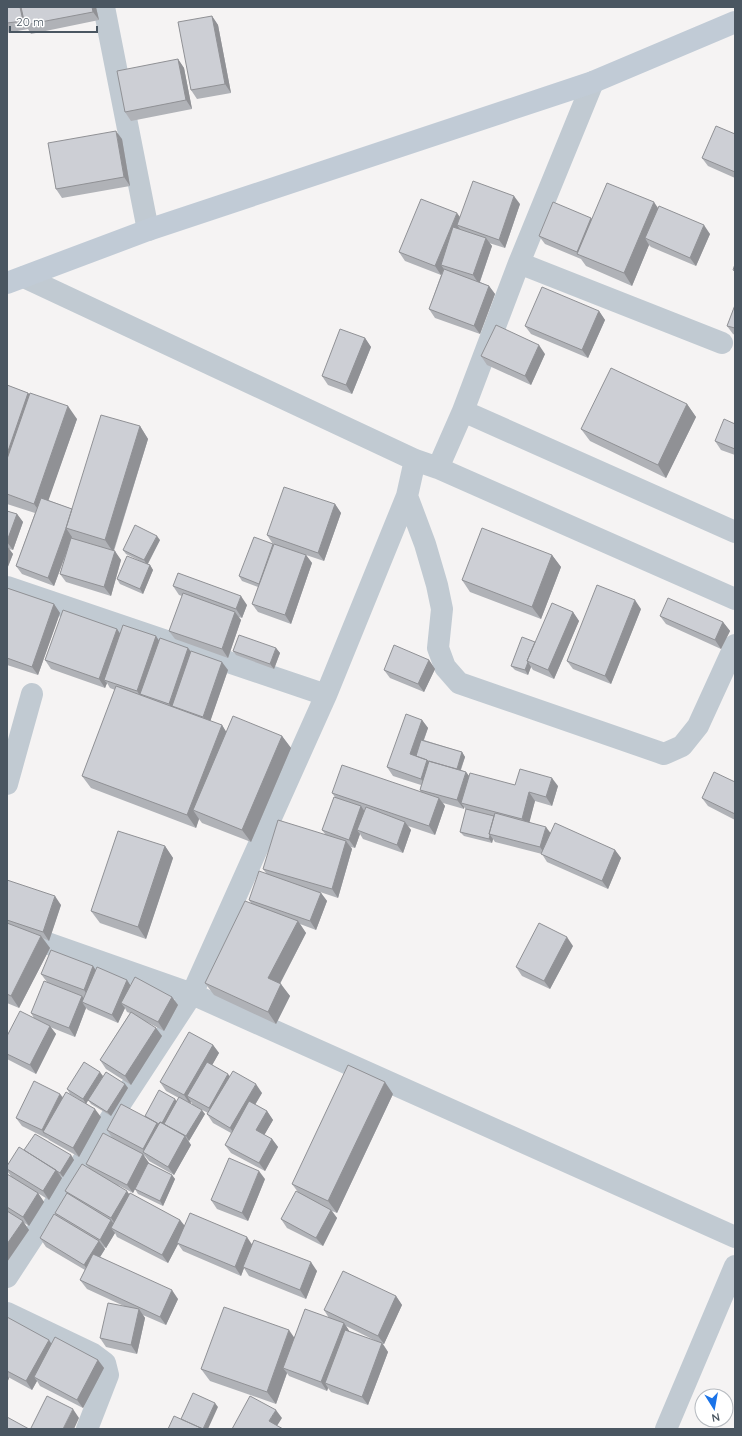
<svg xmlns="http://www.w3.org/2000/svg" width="742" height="1436" font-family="Quicksand,sans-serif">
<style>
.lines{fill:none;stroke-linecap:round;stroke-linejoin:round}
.street{stroke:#c1cad2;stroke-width:22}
.secondary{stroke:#c1cbd6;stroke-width:22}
.wall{fill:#b0b2b7;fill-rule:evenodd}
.shaded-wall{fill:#909195}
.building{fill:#cdcfd5;stroke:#909195}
</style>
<rect width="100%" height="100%" fill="#f5f3f3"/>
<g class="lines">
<!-- street -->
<path class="street" d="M104 7 148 230
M519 263 722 343
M24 277 415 460 438 468 735 599
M463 411 735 532
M438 468 463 411 519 263 593 82
M407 496 425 544 437 585 442 609 438 648 445 667 459 683 664 754 682 746 698 726 735 645
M7 587 326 695
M7 784 32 694
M7 929 192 994 735 1237
M7 1277 192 994 326 695 407 496 415 460
M7 1313 93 1354 105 1363 108 1375 87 1429
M666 1429 735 1266"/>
<!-- secondary -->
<path class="secondary" d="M7 283 148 230 593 82 735 22"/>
</g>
<!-- wall -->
<path class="wall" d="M7 7H96L99 20 31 34 28 29 7 33Z
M212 16 218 25 231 93 197 99 191 90Z
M178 59 184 68 192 109 131 121 125 112Z
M735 134V178L708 166 702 158Z
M122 139 130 186 62 198 56 189Z
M520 204 505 248 489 243 492 246 480 282 489 286 495 294 480 334 435 318 429 309 441 275 405 261 399 252 460 218Z
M658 208 710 234 696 266 651 247 649 245 632 286 586 266 581 259 545 244 539 236 591 218 592 219Z
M735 305V335L733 334 727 326Z
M599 311 605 320 588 358 531 334 525 326Z
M365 338 371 347 352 394 328 385 322 376Z
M545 354 531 385 487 365 481 356Z
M7 385 28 393 30 394 77 419 48 500 72 509 140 426 148 439 114 551 121 560 111 596 66 582 60 574 66 554 54 586 22 574 16 566 35 513 7 504Z
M687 404 696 417 666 478 590 441 581 429Z
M735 424V455L721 450 715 441Z
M335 504 341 513 324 561 306 555 312 563 291 624 258 612 252 604 258 587 242 581 239 576 273 544 267 535Z
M7 511 17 514 23 522 13 550 9 549 13 554 7 569Z
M160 540 148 564 150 565 153 570 143 594 120 584 117 579 142 562 126 554 123 550Z
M552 555 561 567 541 619 470 592 462 580Z
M173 586 247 605 242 618 239 617 241 620 228 658 175 639 169 631 182 596 179 595Z
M7 588 54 604 60 613 38 675 7 665Z
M641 609 611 684 573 669 567 661Z
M573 612 579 621 554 679 533 670 531 667 528 675 515 670 511 666 536 642Z
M660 616 723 622 730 631 721 649 666 624Z
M117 629 120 634 159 640 188 648 191 651 228 670 210 721 222 725 226 732 282 736 291 748 251 842 202 823 199 819 196 828 91 788 82 776 115 690 110 688 107 683 105 688 51 669 45 660Z
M276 648 280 653 274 669 236 655 233 651Z
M429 660 435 669 424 692 390 678 384 670Z
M422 720 428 728 424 740 462 752 465 757 461 770 466 772 469 776 515 785 558 786 552 806 535 801 529 822 550 833 615 850 621 858 608 889 547 862 542 854 495 842 493 839 492 843 464 836 460 832 466 810 464 807V809L443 803 445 806 435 835 408 826 411 830 403 853 363 839 360 834 355 848 351 847 352 849 338 898 320 892 321 893 327 901 316 930 300 924 306 933 280 984 290 996 276 1024 214 995 205 983 251 903 249 900 266 873 263 869 325 834 322 830 335 797 332 793 421 792 420 790 421 785 393 776 387 767Z
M735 782V820L708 806 702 798Z
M165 846 173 858 146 939 100 923 91 911Z
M7 880 61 905 49 941 43 938 50 948 19 1008 7 1003Z
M573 946 550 989 522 976 516 967Z
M93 966 96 971 131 985 172 997 178 1005 164 1031 145 1021 156 1028 162 1036 131 1085 106 1069 100 1060 130 1013 127 1012 125 1008 118 1023 88 1010 86 1008 75 1037 50 1027 56 1034 36 1074 7 1059V1036L34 1018 31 1013 47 982 41 974Z
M213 1045 219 1053 212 1065 230 1076 262 1093 255 1105 267 1111 273 1120 264 1135 272 1139 278 1147 265 1171 231 1153 225 1145 231 1133 213 1123 207 1114 208 1113 193 1105 191 1102 190 1103 205 1114 189 1141 188 1140 191 1145 174 1175 149 1161 145 1156 143 1155 149 1163 172 1175 175 1179 163 1206 138 1194 135 1189V1188L133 1193 118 1185 129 1194 180 1220 185 1226 252 1244 317 1271 306 1299 249 1276 244 1268 241 1276 183 1251 178 1244 168 1263 117 1237 115 1233 106 1248 104 1247 105 1249 100 1257 178 1299 166 1325 143 1315 145 1318 137 1354 106 1347 100 1338 124 1306 87 1289 80 1280 85 1270 46 1247 40 1238 56 1215 55 1213 67 1194 65 1191 90 1169 86 1164 113 1139 107 1130 145 1116 177 1102 179 1098 166 1091 160 1082Z
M103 1076 125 1084 128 1088 111 1116 91 1104 88 1100 86 1103 101 1117 79 1157 49 1140 48 1139 22 1126 16 1118 60 1094 63 1097 80 1100 70 1094 67 1089Z
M393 1094 337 1213 332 1211 337 1218 323 1246 287 1228 281 1219 298 1192 292 1184Z
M25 1151 71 1155 74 1160 63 1177 59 1175 62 1178 49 1200 28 1187 38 1193 44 1202 29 1226 23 1222 29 1230 7 1262V1174L11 1176 7 1171V1166Z
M265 1179 248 1221 217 1209 211 1200Z
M396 1296 402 1305 384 1344H383L388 1352 368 1405 331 1392 328 1388 327 1391 289 1376 287 1373 276 1404 210 1381 201 1369 294 1337 329 1318 324 1310ZM346 1326 378 1342 349 1331Z
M7 1317 51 1344 98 1360 104 1368 83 1408 40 1386 37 1381 32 1390 8 1377 9 1378 7 1383Z"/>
<!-- shaded-wall -->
<path class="shaded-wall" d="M20 7H25L26 25 23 21Z
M92 7H96L99 20 93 12Z
M212 16 218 25 231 93 225 84Z
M178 59 184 68 192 109 186 100Z
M116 131 122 139 130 186 124 177Z
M514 196 520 204 505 248 499 240Z
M654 202 662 214 645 238 649 245 632 286 624 273Z
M457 213 463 221 457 225 460 229 445 266 441 265 444 269 441 275 435 266Z
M591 218 597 227 580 255 577 252Z
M704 225 710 234 696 266 690 258Z
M486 238 492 246 479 284 473 275Z
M489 286 495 294 480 334 474 326Z
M599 311 605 320 588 358 582 350Z
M365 338 371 347 352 394 346 385Z
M539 345 545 354 531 385 525 376Z
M28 393 37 405 7 490V454Z
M687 404 696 417 666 478 658 465Z
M68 406 77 419 43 516 34 504Z
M140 426 148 439 113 552 105 540Z
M335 504 341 513 324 561 318 553Z
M17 514 23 522 13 550 7 542V541Z
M66 528 72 537 54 586 48 578Z
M157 536 160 540 147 565 144 560Z
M7 546 13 554 7 569Z
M115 551 121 560 111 596 104 587Z
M306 555 312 563 291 624 285 615Z
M552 555 561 567 541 619 532 607Z
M150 565 153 570 143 594 140 589Z
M241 596 247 605 242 618 236 609Z
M635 600 641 609 611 684 605 676Z
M54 604 60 613 38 675 32 667Z
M235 612 241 620 228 658 222 649Z
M573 612 579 621 554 679 548 670Z
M723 622 730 631 721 649 715 640Z
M117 629 123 638 104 680 107 683 105 688 99 679Z
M156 636 162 645 140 694 143 698V700L137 691Z
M188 648 194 656 172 706 175 711V713L169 704Z
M276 648 280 653 274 669 270 664Z
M429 660 435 669 424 692 418 684Z
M222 662 228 670 209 725 203 717Z
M528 662 531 667 528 675 525 670Z
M422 720 428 728 417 758 410 754Z
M222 725 230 738 193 810 199 819 196 828 187 815Z
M282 736 291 748 251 842 242 830Z
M462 752 465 757 459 774 456 770Z
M427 760 433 768 427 787 421 779Z
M466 772 472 780 461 803 464 807V809L457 800Z
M552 778 558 786 552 806 546 797Z
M529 792 535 801 528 828 522 819Z
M439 798 445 806 435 835 429 826Z
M361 806 367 815 357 830 360 834 355 848 349 840Z
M405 822 411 830 403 853 397 845Z
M546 827 552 835 546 856 540 847Z
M490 835 493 839 492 843 489 839Z
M346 841 352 849 338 898 332 889Z
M165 846 173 858 146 939 138 927Z
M615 850 621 858 608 889 602 881Z
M321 893 327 901 316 930 310 921Z
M55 896 61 905 49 941 43 932Z
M298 921 306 933 276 991 268 978Z
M41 936 50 948 19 1008 11 996Z
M567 937 573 946 550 989 544 981Z
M93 966 99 975 90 999 84 990Z
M127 980 133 989 121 1003 125 1008 118 1023 112 1015Z
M281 984 290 996 276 1024 268 1012Z
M82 996 88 1004 82 1002 86 1008 75 1037 69 1028Z
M172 997 178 1005 164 1031 158 1022Z
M50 1026 56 1034 36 1074 30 1065Z
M156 1028 162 1036 131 1085 125 1076Z
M213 1045 219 1053 193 1099 187 1096 191 1102 190 1104 184 1095Z
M100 1072 103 1076 86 1104 83 1099Z
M228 1074 234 1083 215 1117 209 1108Z
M385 1082 393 1094 337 1213 328 1201Z
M125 1084 128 1088 111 1116 107 1112Z
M256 1084 262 1093 236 1136 230 1128Z
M60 1094 66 1103 43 1132 48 1139 42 1130Z
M175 1099 178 1103 166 1125H160Z
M95 1109 101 1117 79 1157 73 1148Z
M202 1110 205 1114 189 1141 186 1136Z
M267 1111 273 1120 262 1139 256 1130Z
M157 1123 163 1131 146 1154 143 1149Z
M185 1136 191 1145 174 1175 168 1167Z
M272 1139 278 1147 265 1171 259 1163Z
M143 1154 149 1163 133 1193 127 1185Z
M71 1155 74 1160 63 1177 60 1173Z
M56 1170 62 1178 49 1200 43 1191Z
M259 1171 265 1179 248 1221 242 1213Z
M172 1175 175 1179 163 1206 160 1201Z
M127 1191 133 1200 117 1227 111 1218Z
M38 1193 44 1202 29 1226 23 1217Z
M331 1210 337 1218 323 1246 316 1238Z
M111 1220 117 1228H111L115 1233 106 1248 100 1240Z
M180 1220 186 1228 177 1243 178 1244 168 1263 162 1255Z
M23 1221 29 1230 7 1262V1244Z
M247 1237 253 1246 243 1267 244 1268 241 1276 235 1267Z
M99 1241 105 1249 90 1273 84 1265Z
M311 1262 317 1271 306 1299 300 1290Z
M172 1290 178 1299 166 1325 160 1317Z
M396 1296 402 1305 384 1344 378 1336Z
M139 1309 145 1318 137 1354 131 1345Z
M344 1323 350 1332 325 1383 328 1388 327 1391 321 1382Z
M289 1330 298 1343 283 1368 287 1373 276 1404 267 1392Z
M49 1340 55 1349 34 1377 37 1381 32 1390 26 1381Z
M382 1343 388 1352 368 1405 362 1397Z
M98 1360 104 1368 83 1408 77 1400Z
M7 1375 9 1378 7 1383Z
M215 1403 218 1407 208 1429H203Z
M73 1409 79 1418 74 1429H63Z
M276 1410 282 1418 275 1429 269 1421Z"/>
<!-- building -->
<path class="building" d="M7 7H20L23 21 7 23Z
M21 7H92L93 12 25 25Z
M212 16 225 84 191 90 178 22Z
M178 59 186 100 125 112 117 71Z
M716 126 735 134V172L702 158Z
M116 131 124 177 56 189 48 143Z
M473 181 514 196 499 240 457 225Z
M607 183 654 202 624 273 577 254Z
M421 199 457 213 435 266 399 252Z
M553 202 591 218 577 252 539 236Z
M659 206 704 225 690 258 645 238Z
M453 227 486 238 473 275 441 265Z
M735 264V271L733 270Z
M444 269 489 286 474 326 429 309Z
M542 287 599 311 582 350 525 326Z
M735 305V328L727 326Z
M496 325 539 345 525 376 481 356Z
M340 329 365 338 346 385 322 376Z
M611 368 687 404 658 465 581 429Z
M7 385 28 393 7 454Z
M30 393 68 406 34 504 7 494V459Z
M101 415 140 426 105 540 66 528Z
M724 419 735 424V449L715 441Z
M284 487 335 504 318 553 267 535Z
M41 498 72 509 66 528 48 578 16 566Z
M7 511 17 514 7 541Z
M135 525 157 536 144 560 123 550Z
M482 528 552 555 532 607 462 580Z
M254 537 273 544 259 584 239 576Z
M71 538 115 551 104 587 60 574Z
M274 544 306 555 285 615 252 604Z
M127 556 150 565 140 589 117 579Z
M178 573 241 596 236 609 173 586Z
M597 585 635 600 605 676 567 661Z
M7 588 54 604 32 667 7 658Z
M183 593 235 612 222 649 169 631Z
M668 598 723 622 715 640 660 616Z
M552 603 573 612 548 670 527 661Z
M63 610 117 629 99 679 45 660Z
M123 625 156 636 137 691 104 680Z
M239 635 276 648 270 664 233 651Z
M522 637 535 642 527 661 528 662 525 670 511 666Z
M160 638 188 648 169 704 140 694Z
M394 645 429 660 418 684 384 670Z
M191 651 222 662 203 717 172 706Z
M116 686 222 725 187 815 82 776Z
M406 714 422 720 410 754 427 760 421 779 387 767Z
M233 716 282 736 242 830 193 810Z
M421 740 462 752 457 769 428 761 427 760 416 756Z
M429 761 466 772 457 800 420 790Z
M342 765 439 798 429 826 332 793Z
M520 769 552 778 546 797 529 792 522 819 461 803 470 773 515 785Z
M714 772 735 782V814L702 798Z
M334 797 361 806 349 840 322 830Z
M366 807 405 822 397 845 357 830Z
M466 809 494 816 489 834 490 835 489 839 460 832Z
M495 813 546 827 540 847 489 834Z
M278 820 346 841 332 889 263 869Z
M555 823 615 850 602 881 541 854Z
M118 831 165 846 138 927 91 911Z
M259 871 321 893 310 921 249 900Z
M7 880 55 896 43 932 7 920Z
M245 901 298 921 268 978 281 984 268 1012 205 983Z
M7 923 41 936 11 996 7 994Z
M539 923 567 937 544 981 516 967Z
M51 950 93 966 84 990 41 974Z
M97 967 127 980 112 1015 82 1002Z
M135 977 172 997 158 1022 121 1003Z
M44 981 82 996 69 1028 31 1013Z
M20 1011 50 1026 30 1065 7 1054V1036Z
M131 1012 156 1028 125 1076 100 1060Z
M189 1032 213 1045 184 1095 160 1082Z
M84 1062 100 1072 83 1099 67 1089Z
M207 1062 228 1074 209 1108 187 1096Z
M348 1065 385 1082 328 1201 292 1184Z
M233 1071 256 1084 230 1128 207 1114Z
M106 1072 125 1084 107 1112 88 1100Z
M34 1081 60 1094 42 1130 16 1118Z
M159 1090 175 1099 162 1123 160 1122 159 1124 157 1123 145 1116Z
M66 1092 95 1109 73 1148 43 1132Z
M179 1097 202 1110 186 1136 164 1124Z
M249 1101 267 1111 256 1130 272 1139 259 1163 225 1145Z
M121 1104 157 1123 143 1149 107 1130Z
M160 1122 185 1136 168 1167 143 1152Z
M103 1133 143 1154 127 1185 86 1164Z
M35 1134 71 1155 60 1173 24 1150Z
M19 1147 56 1170 43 1191 7 1169V1166Z
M229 1158 259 1171 242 1213 211 1200Z
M148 1163 172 1175 160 1201 135 1189Z
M82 1164 127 1191 111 1218 65 1191Z
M7 1174 38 1193 23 1217 7 1207Z
M296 1191 331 1210 316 1238 281 1219Z
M67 1193 111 1220 100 1240 55 1213Z
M130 1193 180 1220 162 1255 111 1228Z
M7 1211 23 1221 7 1244Z
M190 1213 247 1237 235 1267 177 1243Z
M54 1214 99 1241 84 1265 40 1238Z
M254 1240 311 1262 300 1290 243 1267Z
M93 1254 172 1290 160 1317 80 1280Z
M343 1271 396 1296 378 1336 324 1310Z
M108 1303 139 1309 131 1345 100 1338Z
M224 1307 289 1330 267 1392 201 1369Z
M305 1309 344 1323 321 1382 283 1368Z
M7 1317 49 1340 26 1381 7 1371Z
M345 1330 382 1343 362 1397 325 1383Z
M55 1337 98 1360 77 1400 34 1377Z
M193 1393 215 1403 203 1429 181 1419Z
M47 1396 73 1409 63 1429H32L31 1428Z
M250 1396 276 1410 269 1421 283 1429H232Z
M174 1416 203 1429H168Z
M7 1417 29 1429H7Z"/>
<!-- border -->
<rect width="742" height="1436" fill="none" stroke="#4a5661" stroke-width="16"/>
<!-- north arrow -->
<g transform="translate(714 1408) rotate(169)"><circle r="19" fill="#ffffff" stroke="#b7bbc0"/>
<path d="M0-3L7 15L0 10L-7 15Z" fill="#1a73e8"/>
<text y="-6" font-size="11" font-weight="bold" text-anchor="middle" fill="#4a5661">N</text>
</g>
<!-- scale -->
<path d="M10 26v6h87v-6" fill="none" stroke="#4a5661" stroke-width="2"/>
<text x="16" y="26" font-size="12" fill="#4a5661" stroke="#ffffff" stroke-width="3" paint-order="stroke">20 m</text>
</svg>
